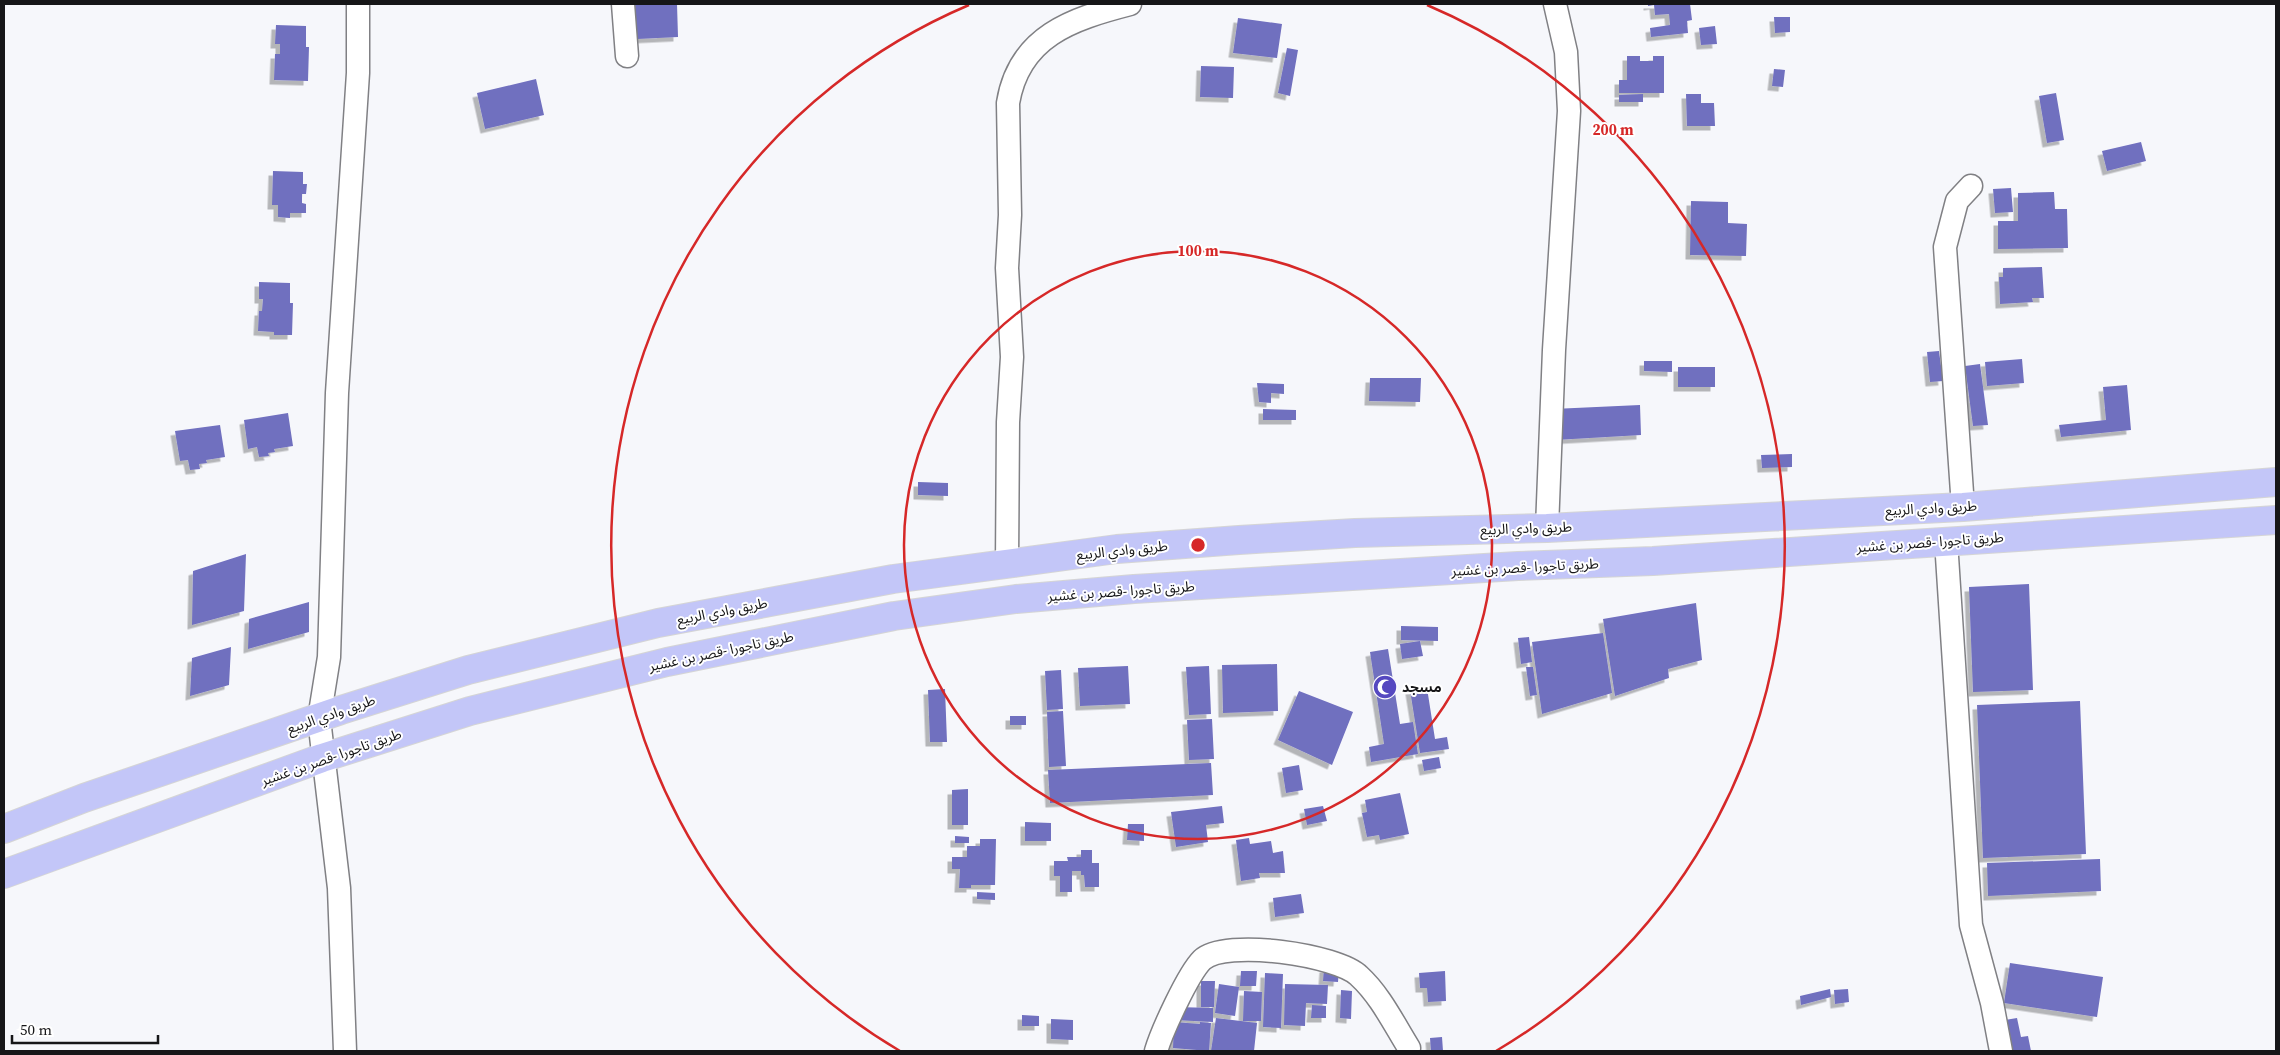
<svg xmlns="http://www.w3.org/2000/svg" width="2280" height="1055" font-family="'Source Serif 4','Noto Sans Arabic',serif">
<style>
.building{fill:#706fbf;filter:url(#shadow)}
.lines{fill:none;stroke-linecap:round;stroke-linejoin:round}
.street-casing{stroke:#808084;stroke-width:25}
.highway-casing{stroke:#d5d5d5;stroke-width:30}
.street{stroke:#fff;stroke-width:22}
.highway{stroke:#c3c6f8;stroke-width:28}
.ring{fill:none;stroke:#d62828;stroke-width:2.5}
.labels{text-anchor:middle;stroke-width:4;stroke-linejoin:round;paint-order:stroke}
.street-label{font-size:14px;fill:#161618;stroke:#fff}
.poi-label{font-size:14px;font-weight:bold;fill:#161618;stroke:#fff;text-anchor:start}
.centre{fill:#d62828;stroke:#fff;stroke-width:2.5}
.ring-label{font-size:15px;text-anchor:middle;font-weight:bold;fill:#d62828;stroke:#fff;stroke-width:4;stroke-linejoin:round;paint-order:stroke}
</style>
<defs>
<filter id="shadow"><feDropShadow dx="-4.5" dy="4.5" stdDeviation="0" flood-color="#0004"/></filter>
</defs>
<rect width="100%" height="100%" fill="#f6f7fb"/>
<!-- building -->
<path class="building" d="M635 4H677L678 37 637 39Z
M1648 4H1690L1692 20 1687 21 1688 33 1651 37 1650 28 1670 25 1669 14 1655 15 1654 5 1648 6Z
M1774 17H1790V32L1775 33Z
M1238 18 1282 24 1277 58 1233 53Z
M276 25 306 26V47H309L308 81 274 80 275 54H280V44H275Z
M1715 26 1717 44 1701 45 1699 28Z
M1287 48 1298 50 1290 96 1278 93Z
M1627 56H1640V61H1653V56H1664V93H1619V80H1627Z
M1201 66 1234 67 1233 98 1200 97Z
M1774 69 1785 70 1783 87 1772 86Z
M536 79 544 115 485 129 477 93Z
M2056 93 2064 140 2047 143 2039 96Z
M1643 94V102H1619V95Z
M1686 94H1701V103H1714L1715 126H1687Z
M2141 142 2146 161 2107 171 2102 151Z
M273 171 303 172V184H307L306 194H302V203L306 204V213H290V218L278 217V205H272Z
M2011 188 2013 212 1995 213 1993 189Z
M2054 192 2055 209H2067L2068 248 1998 249V221H2018V193Z
M1691 201 1728 202V223L1747 224 1746 256 1690 255Z
M2042 267 2044 298H2032L2033 302 2000 304 1999 277H2003V268Z
M259 282 290 283V303H293L292 335H274V332L258 331 259 311H262L263 299H259Z
M1939 351 1943 381 1930 382 1927 352Z
M2022 359 2024 383 1987 386 1985 362Z
M1644 361H1672V372L1644 371Z
M1980 364 1988 425 1973 426 1965 366Z
M1678 367H1715V387H1678Z
M1370 378H1421L1420 402 1369 401Z
M1257 383 1284 384V394L1271 393V403L1259 402Z
M2127 385 2131 430 2061 437 2059 425 2106 420 2103 387Z
M1640 405 1641 435 1555 440 1553 409Z
M1263 409 1296 410V420H1263Z
M288 413 293 446 274 449 275 452 268 453 269 456 259 457 257 447 248 449 244 420Z
M220 425 225 457 206 460 207 463 199 464 200 469 190 470 188 460 180 461 175 431Z
M1792 454V467L1762 468 1761 455Z
M918 482 948 483V496L918 495Z
M246 554 244 611 192 625 193 571Z
M2029 584 2033 690 1973 692 1969 587Z
M309 602V632L248 649 249 619Z
M1696 603 1702 660 1668 669 1669 678 1615 696 1603 619Z
M1401 626 1438 627V641L1401 640Z
M1603 633 1612 693 1542 714 1532 642Z
M1529 637 1532 662 1521 664 1518 638Z
M1420 641 1423 656 1402 659 1400 644Z
M231 647 229 685 190 696 192 658Z
M1388 649 1400 724 1413 722 1418 754 1371 762 1369 747 1384 744 1370 652Z
M1277 664 1278 711 1223 713 1222 665Z
M1128 666 1130 704 1080 706 1078 668Z
M1209 666 1211 714 1189 715 1186 667Z
M1526 667H1533L1537 695 1530 696Z
M1061 670 1063 709 1047 710 1045 671Z
M1427 688 1435 739 1447 737 1449 749 1420 753 1410 690Z
M945 689 947 742H930L928 690Z
M1299 691 1353 712 1332 765 1278 740Z
M2080 701 2086 854 1983 858 1977 705Z
M1063 711 1066 766 1049 767 1047 712Z
M1010 716H1026V725H1010Z
M1212 719 1214 759 1189 760 1187 720Z
M1439 757 1441 768 1424 771 1422 760Z
M1211 763 1213 795 1050 803 1048 770Z
M1299 765 1303 790 1286 793 1282 768Z
M968 789V825H952V790Z
M1400 793 1409 834 1380 840 1379 835 1367 837 1362 813 1367 812 1365 800Z
M1222 806 1224 823 1206 825 1208 842 1176 847 1171 812Z
M1323 806 1327 821 1307 825 1304 809Z
M1025 822 1051 823V841H1025Z
M1128 824H1144V841L1127 840Z
M955 836 969 837V843H955Z
M1249 838 1250 844 1271 841 1273 853 1283 851 1285 873H1259L1260 878 1241 881 1236 840Z
M980 839H996L995 885H971V888H959L960 869H952V857H967V846H980Z
M1081 850H1092V863H1099V887H1085L1084 875H1081V871H1072V892H1060V876H1054V861H1068L1067 857H1081Z
M2100 859 2101 891 1988 896 1987 863Z
M977 892 995 893V900L977 899Z
M1301 894 1304 913 1275 917 1273 898Z
M2010 963 2103 977 2097 1017 2004 1003Z
M1324 968H1339L1338 982 1323 981Z
M1241 971H1257L1256 986H1240Z
M1445 971 1446 1001 1428 1002 1427 988H1420L1419 973Z
M1265 973 1283 974 1281 1028 1263 1027Z
M1201 981H1215L1214 1007H1201Z
M1219 984 1239 987 1235 1016 1215 1013Z
M1285 984 1328 985 1327 1004 1306 1003 1305 1026 1284 1025Z
M1830 989 1831 997 1801 1005 1800 996Z
M1848 989 1849 1002 1835 1004 1834 990Z
M1341 990 1352 991 1351 1019 1340 1018Z
M1244 991 1262 992 1261 1021H1243Z
M1312 1005 1326 1006V1018H1311Z
M1176 1007 1213 1008V1022L1175 1020Z
M1022 1015 1039 1016V1026H1022Z
M1216 1018 1257 1023 1254 1051H1211Z
M2017 1018 2021 1037 2028 1036 2031 1051H2010L2005 1020Z
M1051 1019 1073 1020V1040L1051 1039Z
M1174 1022 1200 1024V1022L1211 1023 1209 1051 1173 1048Z
M1442 1037 1443 1051H1431L1430 1038Z"/>
<g class="lines">
<!-- street casing -->
<g class="street-casing">
<path id="street" d="M623 4 627 56
M1963 507 1945 247 1957 201 1971 186
M1547 528 1554 350 1569 111 1566 52 1555 4
M1946 541 1971 925 1992 1003 2001 1051
M1007 564 1008 422 1012 357 1007 268 1010 215 1008 103C1019 36 1072 19 1130 4
M345 1051 339 888 319 719 329 657 337 393 358 73V4
M1156 1051C1162 1031 1188 974 1202 960 1225 938 1338 955 1359 976 1380 995 1394 1024 1409 1048"/>
</g>
<!-- highway casing -->
<g class="highway-casing">
<path id="highway" d="M4 829 84 798 341 710 468 670 658 623 893 579 1117 549 1239 540 1355 533 1547 528 1963 507 2276 482
M4 874 322 758 470 711 667 662 894 616 1016 599 1134 589 1518 566 1653 561 2276 520"/>
</g>
<!-- street -->
<use href="#street" class="street"/>
<!-- highway -->
<use href="#highway" class="highway"/>
</g>
<!-- distance rings -->
<g class="ring">
<circle cx="1198" cy="545" r="294"/>
<path d="M900 1051A587 587 0 0 1 969 5M1427 5A587 587 0 0 1 1496 1051"/>
</g>
<!-- icons -->
<defs>
<g id="mosque-disc" transform="scale(1.25)"><circle r="9.5" fill="#5548c0" stroke="#fff"/><path d="M3.5-4.9A6 6 0 1 0 3.5 4.9A5 5 0 1 1 3.5-4.9Z" fill="#fff"/></g>
</defs>
<g fill-rule="evenodd">
<use href="#mosque-disc" x="1385" y="687"/>
</g>
<g class="labels">
<!-- street labels -->
<g class="street-label">
<text transform="translate(1931 508) rotate(-3)" y="5">طريق وادي الربيع</text>
<text transform="translate(1526 528) rotate(-2)" y="5">طريق وادي الربيع</text>
<text transform="translate(1930 542) rotate(-4)" y="5">طريق تاجورا -قصر بن غشير</text>
<text transform="translate(1122 550) rotate(-6)" y="5">طريق وادي الربيع</text>
<text transform="translate(1525 567) rotate(-3)" y="5">طريق تاجورا -قصر بن غشير</text>
<text transform="translate(1121 591) rotate(-4)" y="5">طريق تاجورا -قصر بن غشير</text>
<text transform="translate(722 611) rotate(-11)" y="5">طريق وادي الربيع</text>
<text transform="translate(721 651) rotate(-12)" y="5">طريق تاجورا -قصر بن غشير</text>
<text transform="translate(331 714) rotate(-19)" y="5">طريق وادي الربيع</text>
<text transform="translate(331 757) rotate(-19)" y="5">طريق تاجورا -قصر بن غشير</text>
</g>
<!-- poi labels -->
<g class="poi-label">
<text x="1402" y="692">مسجد</text>
</g>
</g>
<circle cx="1198" cy="545" r="8" class="centre"/>
<g class="ring-label">
<text x="1613" y="135">200 m</text>
<text x="1198" y="256">100 m</text>
</g>
<!-- border -->
<rect width="2280" height="1055" fill="none" stroke="#161618" stroke-width="10"/>
<!-- scale -->
<path d="M12 1035v8h146v-8" fill="none" stroke="#161618" stroke-width="2.5"/>
<text x="20" y="1035" font-size="15" fill="#161618" stroke="#ffffff" stroke-width="4" paint-order="stroke">50 m</text>
</svg>
